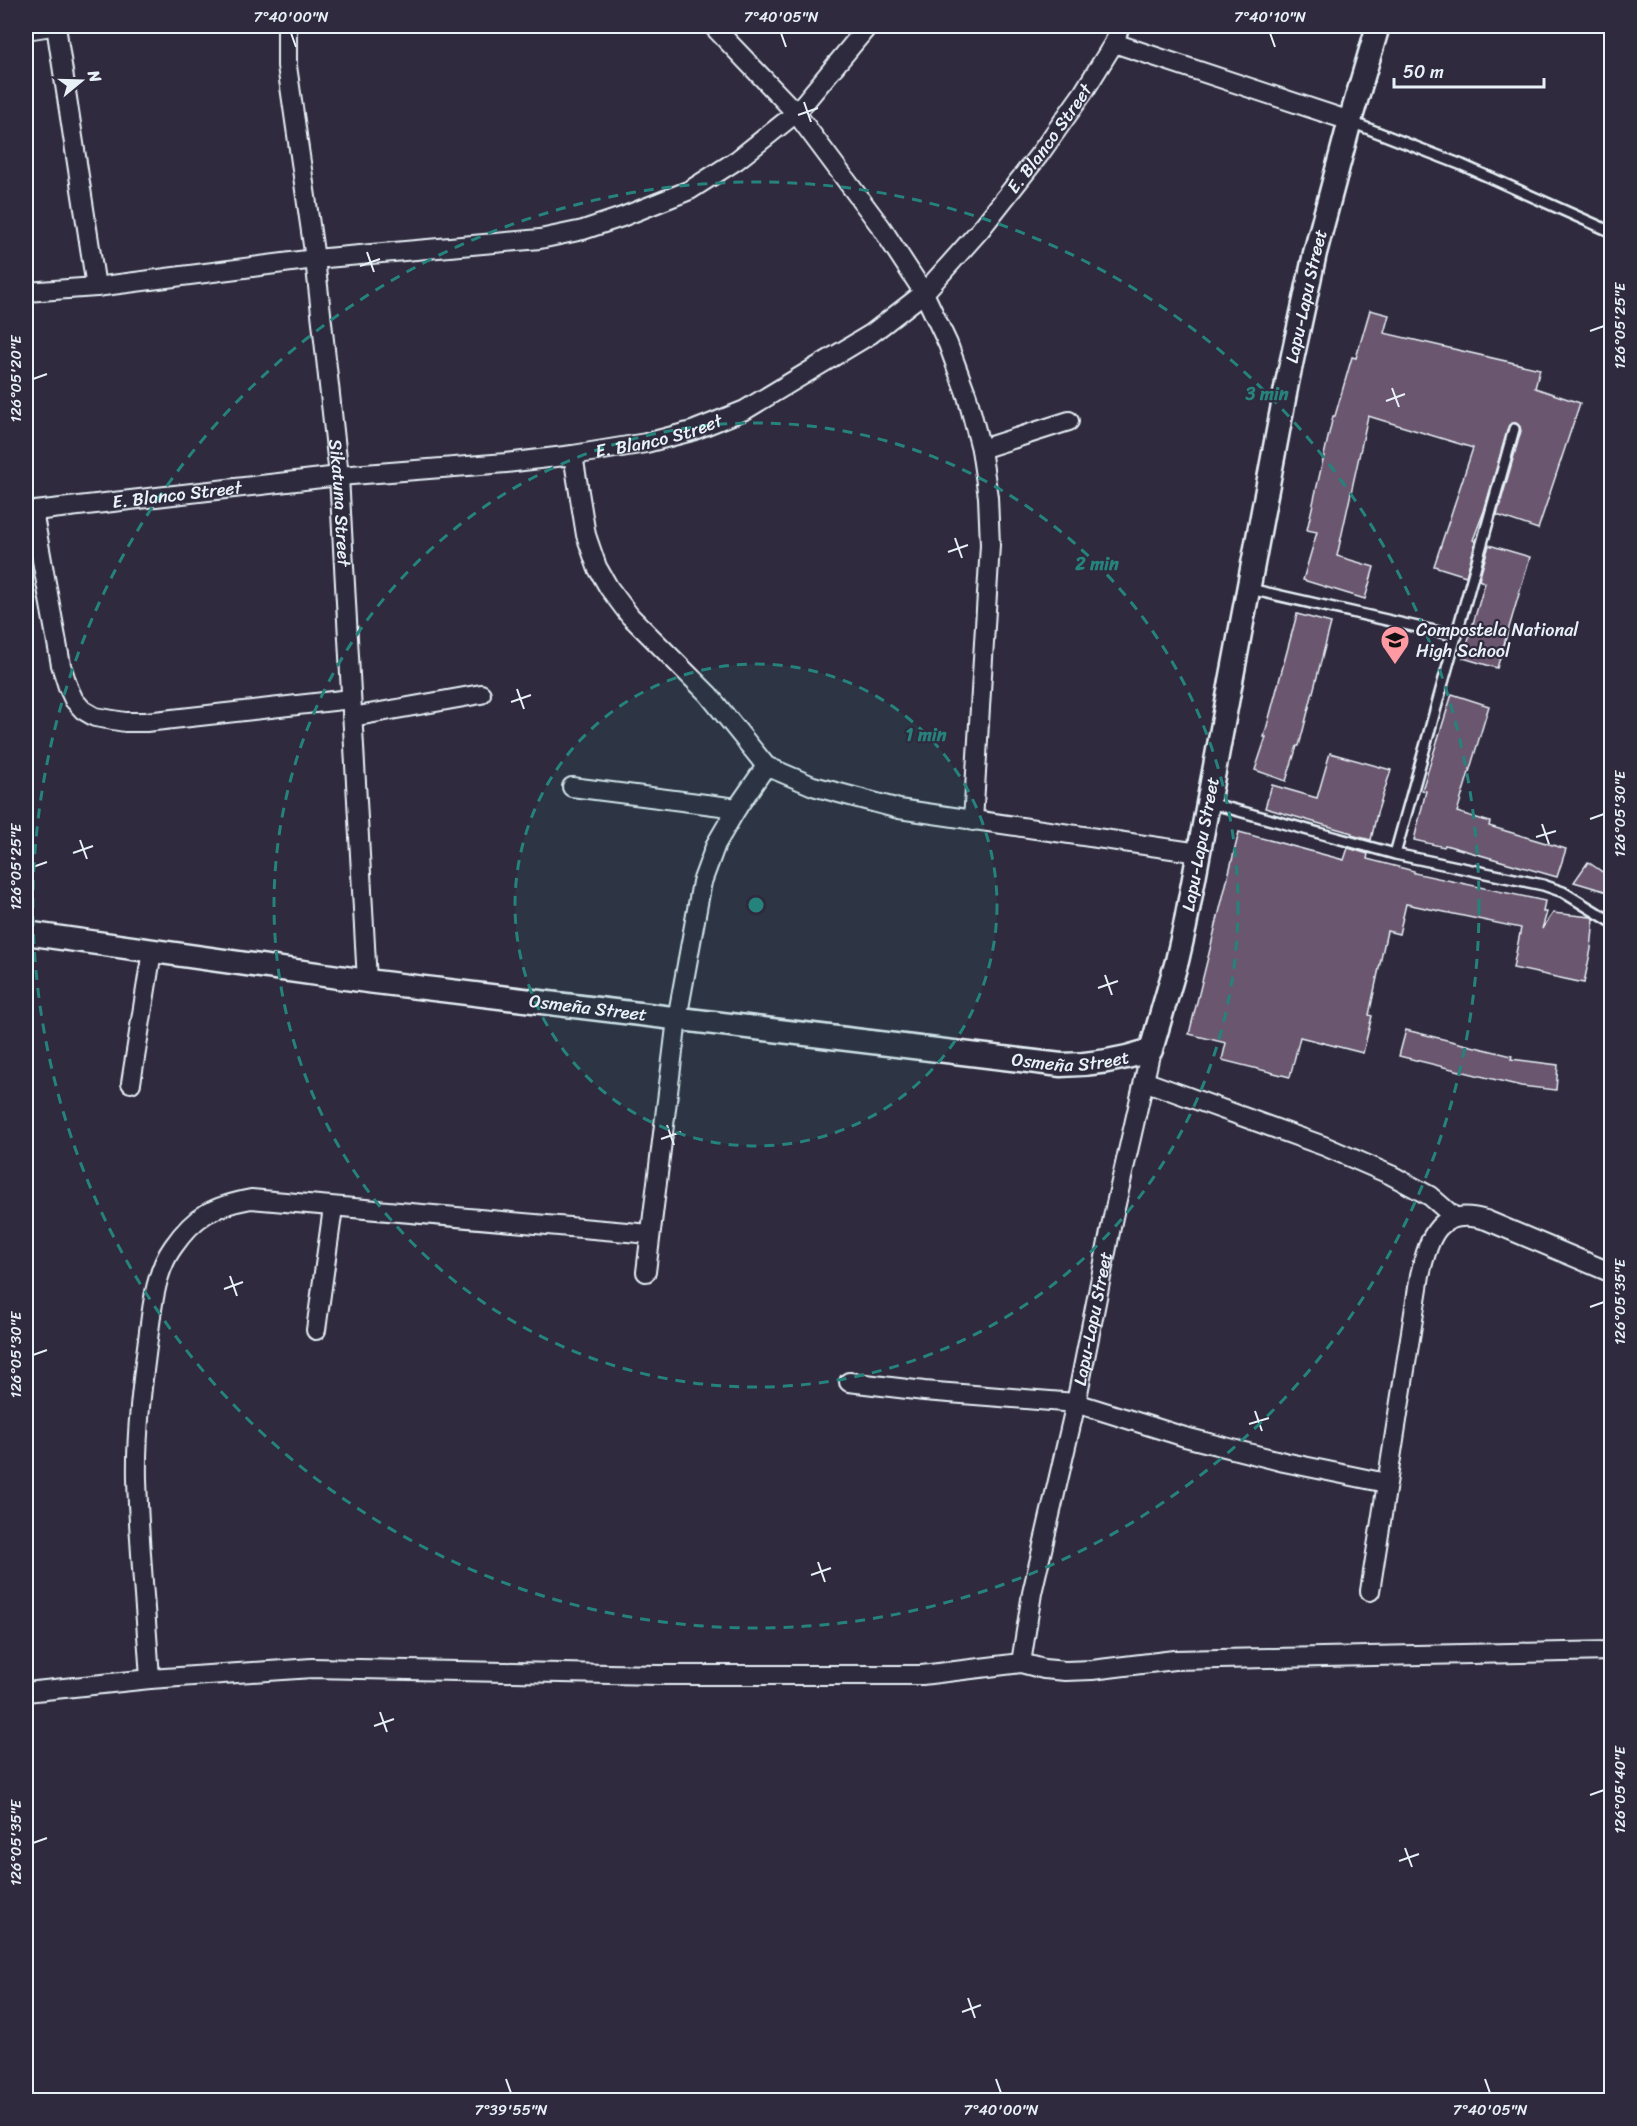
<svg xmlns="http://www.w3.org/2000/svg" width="1637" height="2126" font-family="Sriracha,sans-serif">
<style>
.building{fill:#6a566e;stroke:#e8f1f8;stroke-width:1.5}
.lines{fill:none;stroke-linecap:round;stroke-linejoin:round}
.service-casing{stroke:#e8f1f8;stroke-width:14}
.minor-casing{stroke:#e8f1f8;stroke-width:22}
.tertiary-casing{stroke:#e8f1f8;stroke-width:27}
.service{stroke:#2f2a3d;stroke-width:9}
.minor{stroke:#2f2a3d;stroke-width:18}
.tertiary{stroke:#2f2a3d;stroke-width:22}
.ticks{fill:none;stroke:#e8f1f8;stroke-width:2}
.ring{fill:none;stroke:#25827c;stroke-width:3;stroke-dasharray:10 8}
.labels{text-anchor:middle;stroke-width:4.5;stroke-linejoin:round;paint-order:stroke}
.street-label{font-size:18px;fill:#e8f1f8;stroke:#2f2a3d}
.poi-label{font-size:18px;fill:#e8f1f8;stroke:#2f2a3d;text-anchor:start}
.centre{fill:#25827c;stroke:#2f2a3d;stroke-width:3}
.ring-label{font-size:18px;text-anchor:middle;font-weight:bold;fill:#25827c;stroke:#2f2a3d;stroke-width:4.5;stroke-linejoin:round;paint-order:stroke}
.neatline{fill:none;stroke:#e8f1f8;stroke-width:2}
.ticks-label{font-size:15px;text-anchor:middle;fill:#e8f1f8}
</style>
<rect width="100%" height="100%" fill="#2f2a3d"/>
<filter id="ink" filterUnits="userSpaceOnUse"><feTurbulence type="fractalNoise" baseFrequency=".0167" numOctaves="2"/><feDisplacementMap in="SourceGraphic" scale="12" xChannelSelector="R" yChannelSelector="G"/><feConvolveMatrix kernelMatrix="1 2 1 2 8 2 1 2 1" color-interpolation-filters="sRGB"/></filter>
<g filter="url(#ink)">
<!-- building -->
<path class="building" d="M1370 310 1389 315 1384 333 1540 369 1535 388 1580 403 1538 529 1497 515 1521 431 1520 427 1516 423 1509 425 1484 511 1473 540 1476 541 1466 576 1434 566 1473 448 1368 416 1337 556 1374 567 1365 599 1303 580 1317 532 1307 530 1333 416H1335L1352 357 1356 358Z
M1489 545 1530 557 1497 668 1463 658 1485 583 1479 580Z
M1297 614 1331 623 1299 746H1297L1286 781 1255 770 1266 737H1264Z
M1452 694 1489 706 1457 812 1490 822 1489 826 1566 849 1557 877 1445 845 1444 847 1414 840 1426 791 1422 790Z
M1330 753 1391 770 1377 813 1371 840 1351 835 1352 833 1265 808 1272 785 1317 798Z
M1239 832 1344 860 1348 848 1368 854 1367 859 1414 871V873L1545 901 1543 912H1547L1542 929 1553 913 1591 917 1594 919 1591 949 1584 983 1513 968 1521 928 1406 904 1399 934 1387 931 1369 1015 1372 1016 1363 1053 1300 1037 1290 1077 1222 1060 1226 1043 1189 1034Z
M1588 862 1611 878V893L1574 882Z
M1406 1030 1512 1056 1511 1059 1558 1065 1556 1090 1521 1086 1399 1056Z"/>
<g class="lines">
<!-- service casing -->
<g class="service-casing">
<path id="service" d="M1351 122 1462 165 1612 232
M1250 589 1457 636
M1210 803 1395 854 1514 429
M1395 854 1543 885 1563 892 1612 922"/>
</g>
<!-- minor casing -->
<g class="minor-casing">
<g id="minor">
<path d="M56 26 96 287"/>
<path id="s1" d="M287 26V66L315 259 339 476 367 981"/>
<path d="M713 26 796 113 881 227 924 293 948 344 967 396 981 449 988 497 990 545 973 821"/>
<path d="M26 30 52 26"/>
<path d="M1114 43 1350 121"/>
<path d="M26 292 96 287 315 259 540 239 583 230 622 217 690 190 737 160 796 113 868 26"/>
<path d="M981 449 1069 421"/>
<path d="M573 455 586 535 597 567 609 588 630 616 708 694 766 766 813 786 899 809 1199 853"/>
<path d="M33 511 61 665 68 687 74 700 83 710 95 717 125 722H146L351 699"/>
<path id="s2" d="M26 512 339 476 506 463 573 455 646 443 692 431 745 410 871 334 924 293 980 230 1039 155 1083 93 1114 43 1120 26"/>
<path d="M352 717 481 694"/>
<path d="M572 787 737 808"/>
<path d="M1144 1081 1324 1146 1391 1175 1430 1196 1453 1216"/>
<path d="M131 1083 152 951"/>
<path d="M646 1272 677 1019 702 882 716 844 737 808 766 766"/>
<path d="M316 1330 333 1208"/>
<path d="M849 1382 924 1391 1076 1403 1185 1437 1284 1462 1386 1483"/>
<path d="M1370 1591 1420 1275C1429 1236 1439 1206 1486 1220L1612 1273"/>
<path id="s3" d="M1021 1663 1032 1593 1076 1403 1113 1217 1151 1050"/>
<path d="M150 1679C146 1612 139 1546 137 1479 136 1432 142 1385 148 1339 152 1309 155 1272 173 1247 195 1215 214 1206 251 1199L650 1234"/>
<path d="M26 1692 150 1679 312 1668 657 1675H922L1021 1663 1044 1669 1065 1671 1092 1670 1174 1660 1612 1651"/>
</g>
</g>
<!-- tertiary casing -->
<g class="tertiary-casing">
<g id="tertiary">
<path id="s4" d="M26 933 367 981 1061 1065C1092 1065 1121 1060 1151 1050L1177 961 1185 926 1287 383 1315 253 1350 121 1378 26"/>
</g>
</g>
<!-- service -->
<use href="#service" class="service"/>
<!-- minor -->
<use href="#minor" class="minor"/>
<!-- tertiary -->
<use href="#tertiary" class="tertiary"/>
</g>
</g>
<!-- ticks -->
<path class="ticks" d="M291 33 296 47M781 33 786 47M1270 33 1275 47M804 102 811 122M798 115 818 108M367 252 374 272M360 266 380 259M1590 331 1604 326M33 379 47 374M1392 388 1399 407M1386 401 1405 394M955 538 962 558M948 552 968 545M517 689 524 709M511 702 531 695M1590 819 1604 814M1542 824 1549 844M1536 837 1556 831M80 840 87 859M73 853 93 846M33 867 47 862M1105 975 1112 995M1098 988 1118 981M667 1125 674 1145M661 1139 681 1132M230 1276 237 1296M224 1289 243 1282M1590 1307 1604 1302M33 1355 47 1350M1255 1411 1262 1431M1249 1424 1269 1418M818 1562 825 1582M811 1575 831 1568M380 1712 387 1732M374 1726 394 1719M1590 1795 1604 1790M33 1843 47 1838M1405 1848 1412 1867M1399 1861 1419 1854M968 1998 975 2018M962 2012 981 2005M506 2079 511 2093M996 2079 1001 2093M1485 2079 1490 2093"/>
<!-- distance rings -->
<circle cx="756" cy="905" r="241" fill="#25827c" fill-opacity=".12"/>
<g class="ring">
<circle cx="756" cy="905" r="241"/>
<circle cx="756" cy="905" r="482"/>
<circle cx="756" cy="905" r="723"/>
</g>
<!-- icons -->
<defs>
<g id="school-pin" transform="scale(1.5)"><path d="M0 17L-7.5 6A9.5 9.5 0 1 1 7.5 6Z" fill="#ff9aa2" stroke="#2f2a3d"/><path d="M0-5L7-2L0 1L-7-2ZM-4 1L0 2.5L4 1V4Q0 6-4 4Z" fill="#111"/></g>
</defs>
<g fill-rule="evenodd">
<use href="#school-pin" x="1395" y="640"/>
</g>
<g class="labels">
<!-- street labels -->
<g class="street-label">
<text dy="6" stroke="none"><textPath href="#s2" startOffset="1142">E. Blanco Street</textPath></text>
<text dy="6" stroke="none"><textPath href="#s4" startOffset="1905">Lapu-Lapu Street</textPath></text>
<text dy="6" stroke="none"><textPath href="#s2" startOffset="638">E. Blanco Street</textPath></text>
<text dy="6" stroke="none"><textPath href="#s2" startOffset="152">E. Blanco Street</textPath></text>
<text dy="6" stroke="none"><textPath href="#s1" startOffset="480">Sikatuna Street</textPath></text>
<text dy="6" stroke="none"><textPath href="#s4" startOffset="1347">Lapu-Lapu Street</textPath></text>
<text dy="6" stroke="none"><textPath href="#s4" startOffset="567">Osmeña Street</textPath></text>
<text dy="6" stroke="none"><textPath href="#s4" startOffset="1053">Osmeña Street</textPath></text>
<text dy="6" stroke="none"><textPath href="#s3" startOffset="352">Lapu-Lapu Street</textPath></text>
</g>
<!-- poi labels -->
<g class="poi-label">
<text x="1416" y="636">Compostela National<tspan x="1416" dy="21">High School</tspan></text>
</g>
</g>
<circle cx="756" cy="905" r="9" class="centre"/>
<g class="ring-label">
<text x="1267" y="400">3 min</text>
<text x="1097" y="570">2 min</text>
<text x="926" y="741">1 min</text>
</g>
<!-- margin -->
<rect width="1637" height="2126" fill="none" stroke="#2f2a3d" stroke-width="66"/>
<!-- north arrow -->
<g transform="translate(81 81) rotate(71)" stroke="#2f2a3d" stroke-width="4.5" paint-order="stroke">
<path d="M0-4.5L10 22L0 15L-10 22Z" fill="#e8f1f8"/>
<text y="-9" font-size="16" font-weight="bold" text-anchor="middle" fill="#e8f1f8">N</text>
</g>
<!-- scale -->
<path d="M1394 78v9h150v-9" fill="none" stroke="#e8f1f8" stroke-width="3"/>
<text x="1403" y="78" font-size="18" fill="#e8f1f8" stroke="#2f2a3d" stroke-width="4.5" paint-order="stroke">50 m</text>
<rect x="33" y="33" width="1571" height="2060" class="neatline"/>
<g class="ticks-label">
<text x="291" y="22">7°40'00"N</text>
<text x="781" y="22">7°40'05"N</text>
<text x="1270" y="22">7°40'10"N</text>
<text transform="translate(1620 326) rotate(-90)" y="5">126°05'25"E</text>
<text transform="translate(16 379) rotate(-90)" y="5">126°05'20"E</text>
<text transform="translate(1620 814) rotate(-90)" y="5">126°05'30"E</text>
<text transform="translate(16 867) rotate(-90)" y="5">126°05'25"E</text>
<text transform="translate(1620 1302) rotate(-90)" y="5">126°05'35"E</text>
<text transform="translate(16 1355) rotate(-90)" y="5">126°05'30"E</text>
<text transform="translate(1620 1790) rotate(-90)" y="5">126°05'40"E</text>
<text transform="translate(16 1843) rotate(-90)" y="5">126°05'35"E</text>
<text x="511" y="2115">7°39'55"N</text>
<text x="1001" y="2115">7°40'00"N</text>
<text x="1490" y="2115">7°40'05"N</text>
</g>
</svg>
